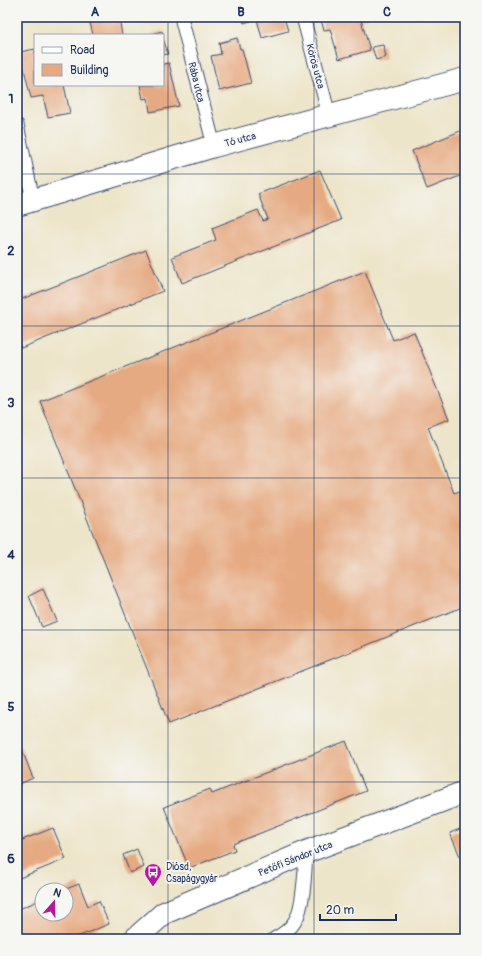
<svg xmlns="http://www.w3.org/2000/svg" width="482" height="956" font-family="Pangolin,sans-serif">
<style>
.building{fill:#e6aa82}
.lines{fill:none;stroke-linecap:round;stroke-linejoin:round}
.lane-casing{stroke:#3a4a6e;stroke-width:15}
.street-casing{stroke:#3a4a6e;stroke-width:24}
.secondary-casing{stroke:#3a4a6e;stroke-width:24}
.lane{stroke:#fff;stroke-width:13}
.street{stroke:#fff;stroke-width:22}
.secondary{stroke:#fff;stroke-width:22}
.grid{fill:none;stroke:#1b2f5e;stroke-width:1;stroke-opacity:0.55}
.labels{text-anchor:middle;stroke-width:3.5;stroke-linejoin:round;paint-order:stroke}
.street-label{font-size:10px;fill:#1b2f5e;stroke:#f6f6f2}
.poi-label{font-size:10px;fill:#1b2f5e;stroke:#f6f6f2;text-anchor:start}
.neatline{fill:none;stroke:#1b2f5e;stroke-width:1.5}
.grid-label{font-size:13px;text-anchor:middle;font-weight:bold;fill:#1b2f5e}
</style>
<rect width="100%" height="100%" fill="#f6f6f2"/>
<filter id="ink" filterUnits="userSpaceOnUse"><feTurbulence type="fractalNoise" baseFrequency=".025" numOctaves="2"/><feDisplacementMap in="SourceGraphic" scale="8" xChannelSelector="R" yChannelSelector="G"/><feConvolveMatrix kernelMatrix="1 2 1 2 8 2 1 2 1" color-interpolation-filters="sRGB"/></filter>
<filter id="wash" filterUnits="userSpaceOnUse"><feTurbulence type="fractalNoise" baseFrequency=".012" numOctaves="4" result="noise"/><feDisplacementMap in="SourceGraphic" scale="16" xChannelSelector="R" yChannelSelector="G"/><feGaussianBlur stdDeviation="0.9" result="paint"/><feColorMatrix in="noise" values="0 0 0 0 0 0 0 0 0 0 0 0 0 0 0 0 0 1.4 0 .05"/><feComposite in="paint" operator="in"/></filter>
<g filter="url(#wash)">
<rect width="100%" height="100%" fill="#ede5c9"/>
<g id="blocks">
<!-- building -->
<path class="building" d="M93 17H119L122 35H93L89 18Z
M242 17H284L288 31 262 38 257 19 244 23Z
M320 17H369L361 20 370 50 339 59 330 29 324 30Z
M162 31 163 35H149Z
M163 38 168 54 163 55Z
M237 38 240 49H242L251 83 219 91 211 56 221 54 219 43Z
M383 45 386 57 376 60 372 47Z
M35 49V85H64L70 113 48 117 43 96 31 98 20 52Z
M169 63 179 106 150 112 148 98 143 99 140 85H163V64Z
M465 129V174L427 189 412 151Z
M320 170 341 220 182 283 172 257 216 240 212 228 258 210 263 221 268 219 258 194Z
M146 250 163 291 21 348 17 338V301Z
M365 271 393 340 414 332 449 419 428 427 454 493 465 489V606L169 724 40 401Z
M43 589 57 621 42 627 29 596Z
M17 737 33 778 17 785Z
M346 741 366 791 233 844 235 850 189 868 164 807 210 789 212 794Z
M465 827V868L450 833Z
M53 828 66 859 17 879V842Z
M137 849 144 867 130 873 123 855Z
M79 884 88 906 99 901 109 924 72 939H17V910L42 899V914H66V889Z"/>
</g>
</g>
<g filter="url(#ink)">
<use href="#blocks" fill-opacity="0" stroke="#3a4a6e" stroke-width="1"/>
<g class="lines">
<!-- lane casing -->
<g class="lane-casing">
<path id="lane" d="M181 17 214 146
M303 17 329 115
M17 125 33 200
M274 939C282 935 290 930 295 921 304 907 305 870 306 852"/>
</g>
<!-- street casing -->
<g class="street-casing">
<path id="street" d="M17 205 214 146 465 79"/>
</g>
<!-- secondary casing -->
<g class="secondary-casing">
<path id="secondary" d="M135 939 164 913 306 852 465 792"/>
</g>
<!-- lane -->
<use href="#lane" class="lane"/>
<!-- street -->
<use href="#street" class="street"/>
<!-- secondary -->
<use href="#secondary" class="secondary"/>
</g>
</g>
<!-- grid -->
<path class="grid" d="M168 17V939M314 17V939M17 174H465M17 326H465M17 478H465M17 630H465M17 782H465"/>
<!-- icons -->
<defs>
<g id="bus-pin" transform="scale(0.9)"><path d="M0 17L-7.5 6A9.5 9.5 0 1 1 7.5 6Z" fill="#b5179e" stroke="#f6f6f2"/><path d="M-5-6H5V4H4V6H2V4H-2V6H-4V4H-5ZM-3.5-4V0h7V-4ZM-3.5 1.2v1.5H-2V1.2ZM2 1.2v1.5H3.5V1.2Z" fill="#fff"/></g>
</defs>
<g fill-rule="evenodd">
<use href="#bus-pin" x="153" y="872"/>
</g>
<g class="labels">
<!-- street labels -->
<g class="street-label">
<text transform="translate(316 66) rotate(75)" y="4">Körös utca</text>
<text transform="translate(197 82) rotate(76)" y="4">Rába utca</text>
<text transform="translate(240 139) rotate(-15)" y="4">Tó utca</text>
<text transform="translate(295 858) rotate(-22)" y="4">Petőfi Sándor utca</text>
</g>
<!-- poi labels -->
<g class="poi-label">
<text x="166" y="870">Diósd,<tspan x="166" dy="12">Csapágygyár</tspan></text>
</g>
</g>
<!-- margin -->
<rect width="482" height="956" fill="none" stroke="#f6f6f2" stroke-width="44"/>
<!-- legend -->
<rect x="34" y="34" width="130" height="52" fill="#f6f6f2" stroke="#9ea6b7"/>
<rect x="42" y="47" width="20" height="6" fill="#ffffff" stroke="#9ea6b7"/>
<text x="70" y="54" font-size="12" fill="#1b2f5e">Road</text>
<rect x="42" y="64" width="20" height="12" fill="#e6aa82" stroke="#9ea6b7"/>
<text x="70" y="74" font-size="12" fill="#1b2f5e">Building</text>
<!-- north arrow -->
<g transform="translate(54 902) rotate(20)"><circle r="19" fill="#f6f6f2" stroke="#9ea6b7"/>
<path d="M0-3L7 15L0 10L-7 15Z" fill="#b5179e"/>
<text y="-6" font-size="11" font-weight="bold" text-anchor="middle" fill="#1b2f5e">N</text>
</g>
<!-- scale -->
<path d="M320 914v6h76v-6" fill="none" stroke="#1b2f5e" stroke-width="2"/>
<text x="326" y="914" font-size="12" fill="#1b2f5e" stroke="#f6f6f2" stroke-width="3" paint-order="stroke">20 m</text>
<rect x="22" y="22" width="438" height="912" class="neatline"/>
<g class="grid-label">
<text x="95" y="16">A</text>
<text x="241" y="16">B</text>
<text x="387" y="16">C</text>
<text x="11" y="103">1</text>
<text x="11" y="255">2</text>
<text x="11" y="407">3</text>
<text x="11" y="559">4</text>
<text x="11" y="711">5</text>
<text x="11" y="863">6</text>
</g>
</svg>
